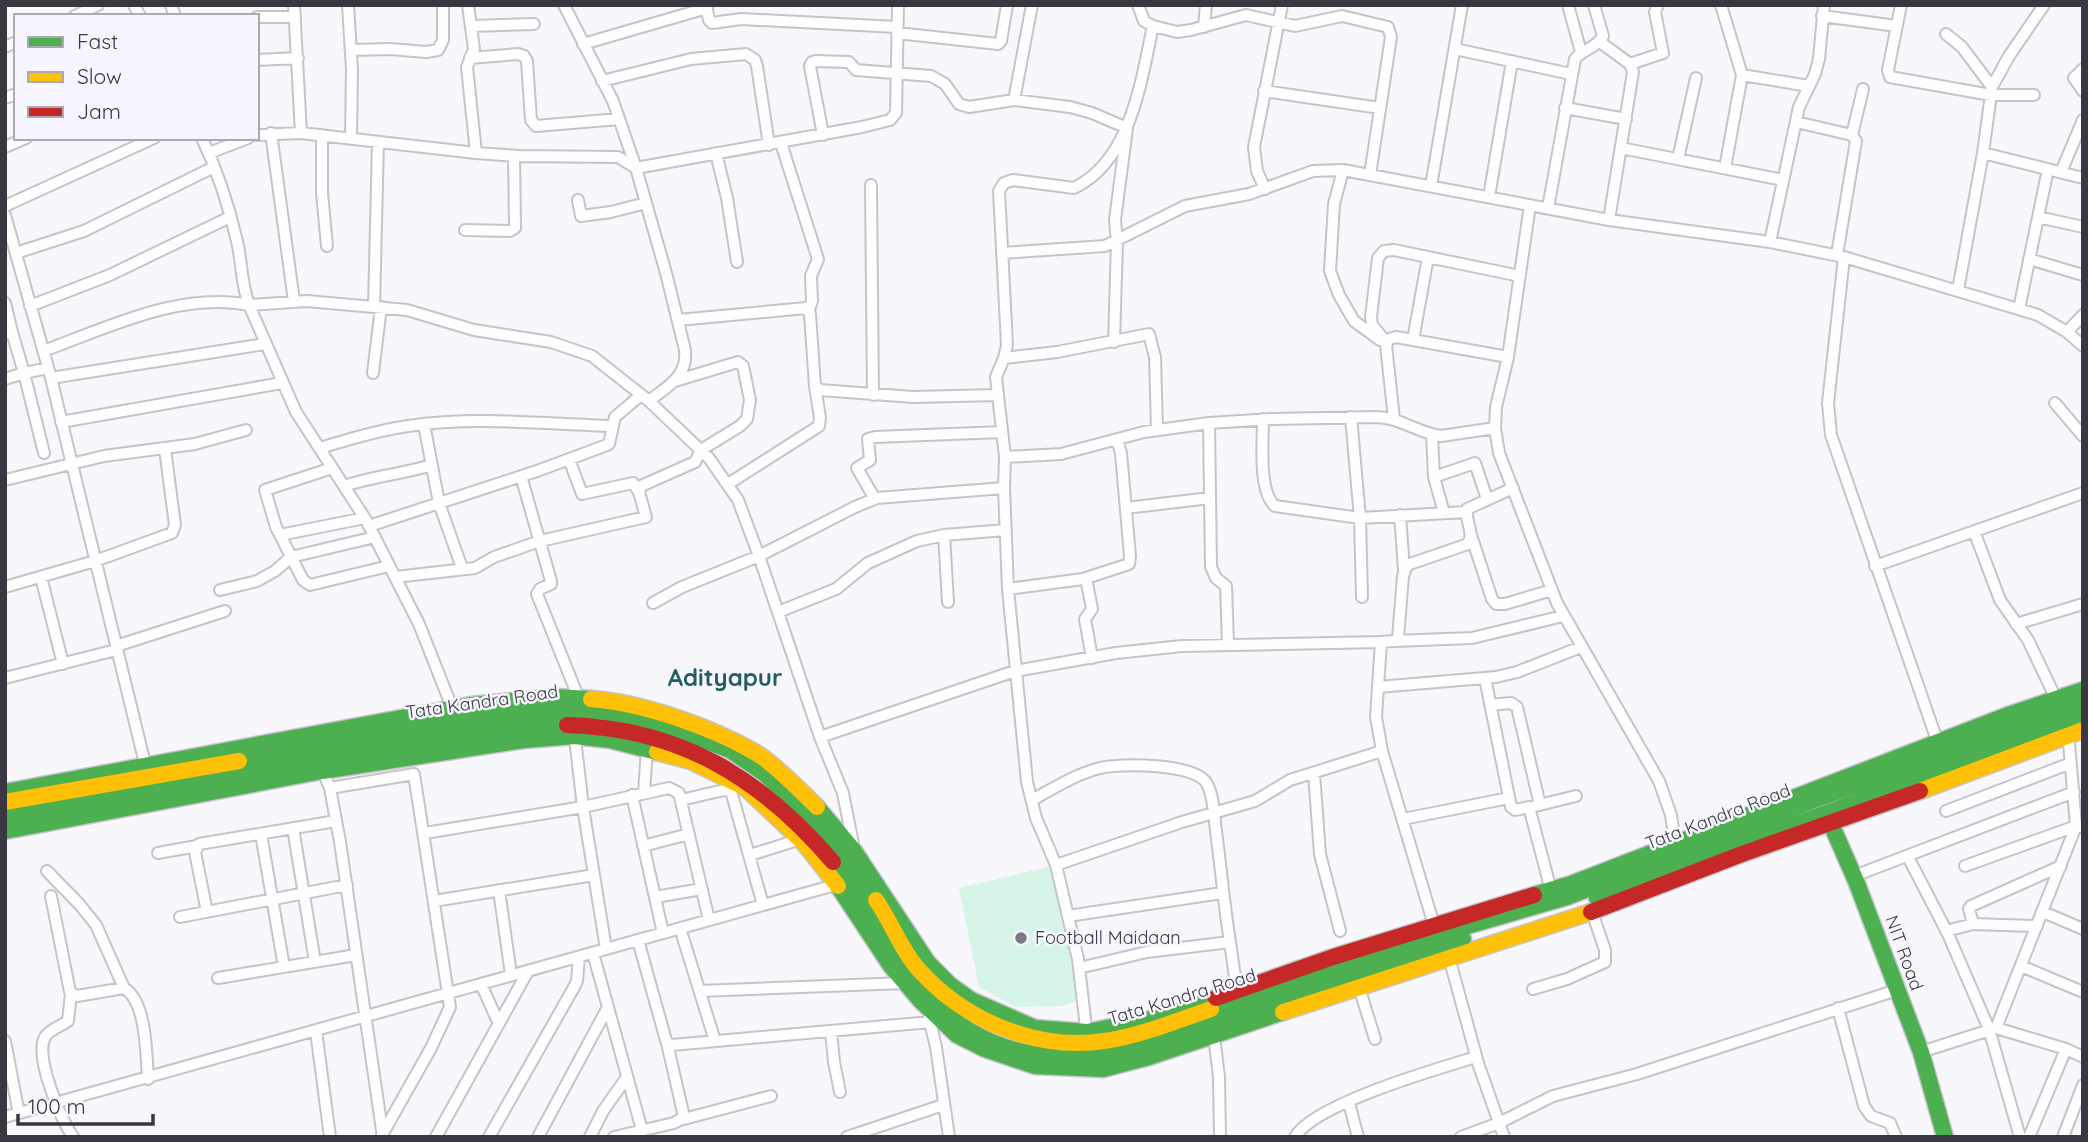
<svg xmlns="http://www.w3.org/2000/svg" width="2088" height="1142" font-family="Quicksand,sans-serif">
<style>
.green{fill:#d6f4e7}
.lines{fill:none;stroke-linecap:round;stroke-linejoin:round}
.street-casing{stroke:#c5c4ca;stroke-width:14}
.fast-casing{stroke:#c5c4ca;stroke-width:19}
.slow-casing{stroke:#c5c4ca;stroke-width:19}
.jam-casing{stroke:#c5c4ca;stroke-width:19}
.street{stroke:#fefefe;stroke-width:10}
.fast{stroke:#4caf50;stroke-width:16}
.slow{stroke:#ffc107;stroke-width:16}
.jam{stroke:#c62828;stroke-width:16}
.poi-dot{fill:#7c7a81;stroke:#f7f5fd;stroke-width:2.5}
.labels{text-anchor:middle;stroke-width:5;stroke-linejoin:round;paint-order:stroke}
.street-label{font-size:18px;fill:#39373f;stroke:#f7f5fd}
.poi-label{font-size:18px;fill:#39373f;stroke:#f7f5fd;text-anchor:start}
.district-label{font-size:24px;font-weight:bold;fill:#235e60;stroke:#f7f5fd}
</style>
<rect width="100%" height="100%" fill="#f8f7fb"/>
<!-- green -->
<path class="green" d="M1056 865 1083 1000 1062 1006 1016 1007 979 987 959 888Z"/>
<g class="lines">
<!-- street casing -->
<g class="street-casing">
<path id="street" d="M134 5 140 16
M171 5 175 16
M294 5 301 133
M348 5 352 70 351 138
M468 5 474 49 467 67 476 153
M564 5 613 101 636 168 666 273 685 350C688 376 668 386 649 401
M706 5 709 20 712 23 741 19 897 27
M1138 5 1144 21 1153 26 1177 32 1191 30 1246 15 1295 26 1342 16 1388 27 1391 37 1370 175
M1568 5 1581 52
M1721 5 1742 75 1725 168
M1901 5 1888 70 1890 77 1991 95H2034
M75 16 98 5
M1822 16 1897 26
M257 17H295
M471 26 534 24
M1204 27 1206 5
M897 33 998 44 1001 41 1007 5
M1946 34 1962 47 1992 87
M1600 42 1630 64 1633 72 1609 220
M583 44 707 8
M5 47 16 42
M1455 49 1571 74
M351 50 390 49 426 52 438 50 443 40V5
M470 58 518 54 524 56 527 61 531 120 536 126 619 119
M257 60 298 58
M1630 64 1663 53 1655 12 1658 5
M2083 69 2074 78 2083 91
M1742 75 1809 86
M602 81 691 59 746 54 755 60 757 66 769 145
M1264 91 1380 108
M5 98 16 94
M1014 100 1032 5
M1565 108 1626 119
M1796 122 1852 135 1856 141 1837 255
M271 133 294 301
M257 135 301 133 476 153 519 156 618 157 636 168 862 127 890 120 896 113 898 5
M322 135V193L327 246
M823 135 810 66 812 62 816 61 849 62 856 70 931 76 945 84 959 104 969 107 1014 100 1070 107 1092 113 1127 128 1115 220 1117 242 1114 342
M1852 135 1863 89
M202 138C217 170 229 207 237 241 242 262 241 284 249 305L307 301 407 310 474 330 551 342 592 356 649 401 709 458 738 500 759 556 855 507 877 498 1004 488 1005 457 1061 454 1144 432 1209 423 1272 419 1377 417C1401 418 1418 433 1441 436L1495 428
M781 143 818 259 811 276 812 301 809 310
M5 147 26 138
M1621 148 1783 180
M209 153 248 138
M716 153 727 198 737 262
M1983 153 2083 178
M1678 159 1696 78
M1343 170 1334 204 1330 271 1339 295 1354 321 1380 340
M2061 172 2083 120
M871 185 873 395
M1431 186 1462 5
M1265 189 1257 171 1254 147 1282 5
M1489 197 1512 61
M578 200 581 216 611 212 646 203
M1530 205 1508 357 1496 407 1495 428 1499 453 1557 603 1659 781 1671 815 1675 842
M5 206 154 138
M1548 208 1575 59C1583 49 1597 48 1603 36L1594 5
M5 215 51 378 147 772
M2038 217 2083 227
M465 230 510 231 515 228 514 156
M1770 242 1799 107 1815 74 1819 59 1824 5
M16 253 84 231 214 167
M1002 253 1105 246 1185 206 1249 194 1313 171 1343 170 1609 220 1770 242 1844 257 2038 315 2067 332 2083 346
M1844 257 1828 403 1831 435 1939 746
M2029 259 2083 275
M1958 290 1983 153 1992 87 2009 56 2044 5
M5 303 12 332
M30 306 110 275 230 217
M374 307 378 142
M2019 309 2048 169
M678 320 806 308 810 314 815 386 820 390 913 397 998 395
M2067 332 2083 315
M5 334 12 332 24 373 48 368
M1413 340 1428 257
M1386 342 1372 325 1371 317 1378 258 1384 251 1394 250 1520 276
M43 351C107 328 180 291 249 305L296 412 366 520 419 624 455 715
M1004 358 1057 352 1149 334 1155 357 1157 430
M373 373 381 307
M51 378 265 344
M5 379 24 373 44 453
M2055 403 2083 436
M1351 417 1360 518 1362 597
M1263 419C1263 442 1258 491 1275 506L1360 518 1466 512
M1394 419 1386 345 1389 339 1396 337 1508 357
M61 422 282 383
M1209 423 1211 567 1216 578 1226 586 1228 645
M424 424 439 503 462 568
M1432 435 1434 477 1444 513
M319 448C348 440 377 430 408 426 474 416 545 424 612 426
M1005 457 996 377 1004 358 1007 345 999 191 1004 183 1013 180 1074 188C1131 161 1141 81 1153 26
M569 459 582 494 633 483 639 492
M332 468 265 490 276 527 303 580 310 585 389 566
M521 476 551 581V584L540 589 537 594 579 699
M1434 477 1475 463 1487 499
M5 480 104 456 195 444 246 430
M728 484 819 426 820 418 815 386
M344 486C373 476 403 474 432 465
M1004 488 1008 589 1027 782 1036 818 1056 865 1078 959 1087 1036
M875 499 857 468 870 460 868 439 875 437 1002 432
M1126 508 1210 498
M1400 515 1404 570
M369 526 537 471 607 445 609 444 615 417 641 395
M1974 531 2000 600 2028 640 2058 703
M280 535 365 518
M944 535 948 602
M1471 535 1492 599 1496 604H1505L1552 590
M1875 566 2083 493
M41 577 63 664
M395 577 475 568 494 557 540 541 646 517 639 492 641 486 695 462 701 450 740 426 747 419 750 400 743 366 738 362 675 381
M1086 578 1092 609 1085 619 1092 658
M5 587 95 561 172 533 175 525 165 449
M1008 589 1083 579 1129 564 1130 556 1121 453 1117 440
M220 590 257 581 275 571 291 557 375 537
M653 603 682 587 759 556 820 737 843 793 854 849
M778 612 836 589 868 563 917 541 944 535 1006 530
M2016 624 2083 604
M1394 641 1472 638 1563 616
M1381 642 1394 641 1398 638 1403 576 1407 565 1468 544C1475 533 1465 521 1467 509L1513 488
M116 646 225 611
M5 678 116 650
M1485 678 1511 807 1515 810 1529 807 1552 894
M1378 687 1496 677 1517 672 1581 647
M1490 705 1511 703 1517 707 1540 805
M820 737 1015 671 1116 653 1182 646 1381 642 1376 717 1382 751
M321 767 330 788 340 842 383 1137
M1314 773 1320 854 1340 931
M330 788 414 774 450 1007 431 1048 382 1135
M644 793 647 748
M632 795 663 933
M681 800 724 790 731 791 763 905
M1032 800C1054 788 1076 774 1100 768 1120 763 1197 763 1207 784 1214 797 1214 816 1216 831 1221 868 1224 905 1230 942L1147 952 1079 968
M1535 806 1576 796
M1946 811 2071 763
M1403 819 1509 798
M293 828 315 962
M425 833 583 807 574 730
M261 834 284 967
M643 846 689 834
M158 853 197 846
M750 855 801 839
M1908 857 1948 934 1989 1029 2020 1137
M1056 865 1182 822 1255 801 1290 780 1382 751 1436 932
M1965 866 2076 826 2080 827
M47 871 80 905 96 925 124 988
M1854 876 2074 792
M499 890 511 975
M51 896 70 992 77 996 124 988C147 1002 146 1054 148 1079
M655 897 702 889
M434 901 594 875
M207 912 195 852 199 844 336 821
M2043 912 2083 929
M1068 916 1222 893
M180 917 347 885
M1973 924 2037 926
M680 928 715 1041
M1946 931 1973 924 1969 909 1971 906 2061 866
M638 940 665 1037 667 1043 672 1045 931 1022
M1230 942 1237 991
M606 949 583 807 669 788 679 793 709 920
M1447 950 1478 1063 1504 1137
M593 953 642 1130
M2021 966 2083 992
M218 978 356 955
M481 984 499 1024
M1359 987 1375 1039
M1533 989 1567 979 1605 962V950L1592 912
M700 991 905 983
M71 994 68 1021C61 1026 50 1029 45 1037 34 1057 61 1119 73 1137
M1838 1008 1864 1106 1871 1116 1890 1123 1896 1137
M929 1018 936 1047 949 1137
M1996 1028 2076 826 2068 731
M316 1031 330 1137
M831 1031 834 1062 840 1092
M1214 1036 1219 1077 1220 1137
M5 1041 18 1109
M1921 1052 1996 1028 2066 1049 2083 1057
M1349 1103 1358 1137
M5 1117 842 883
M680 1120 771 1096
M436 1137 528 971
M489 1137 573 989 577 981 579 957
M538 1137 608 1007
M590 1137 603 1111 627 1077
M614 1137 674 1123 684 1117 667 1043
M847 1137 943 1105
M1295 1137C1314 1104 1437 1069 1476 1057
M1461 1137 1499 1123 1553 1096 1637 1074 1897 990
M2029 1137 2066 1049
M2063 1137 2083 1085"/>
</g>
<!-- fast casing -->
<g class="fast-casing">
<path id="fast" d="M239 761 440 725 530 712 600 711 645 719 730 750 765 774 821 829 876 900
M5 792 471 705 555 697 591 699
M817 807 854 851 928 963 950 985 971 1000 1035 1028 1087 1032 1161 1017 1216 998
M1825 816 1831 824 1856 881 1921 1052 1945 1137
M5 817 517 727 567 725
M5 831 322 771 524 740 575 736 610 740 657 752
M833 862C862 896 881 937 908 973 964 1048 1035 1068 1125 1052L1463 939
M838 886 891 966 921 1001 957 1035 985 1049 1035 1066 1103 1069 1149 1057 1283 1012
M1534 895 1571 884 2008 715 2083 690
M1597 898 2083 718
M1211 1009 1436 935 1567 897 1814 800 2083 704"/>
</g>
<!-- slow casing -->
<g class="slow-casing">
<path id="slow" d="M591 699C643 703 711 727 756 753 772 762 804 794 817 807
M657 752 691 761 746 788 804 843 838 886
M1920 791 2083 730
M5 802 239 761
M876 900C892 923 902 952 921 972 966 1021 1037 1051 1104 1041 1140 1036 1176 1021 1211 1009
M1283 1012 1591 912"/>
</g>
<!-- jam casing -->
<g class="jam-casing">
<path id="jam" d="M567 725C680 728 761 778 833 862
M1591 912 1742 854 1920 791
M1216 998 1333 957 1534 895"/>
</g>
<!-- street -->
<use href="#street" class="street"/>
<!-- fast -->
<use href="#fast" class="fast"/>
<!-- slow -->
<use href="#slow" class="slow"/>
<!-- jam -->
<use href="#jam" class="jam"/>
</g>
<!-- markers -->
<circle class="poi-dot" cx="1021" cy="938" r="7"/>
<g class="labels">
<!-- street labels -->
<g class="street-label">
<text transform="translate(482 702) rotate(-8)" y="6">Tata Kandra Road</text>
<text transform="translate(1718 817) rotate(-21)" y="6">Tata Kandra Road</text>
<text transform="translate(1904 953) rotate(70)" y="6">NIT Road</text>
<text transform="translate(1182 997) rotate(-17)" y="6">Tata Kandra Road</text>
</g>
<!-- poi labels -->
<g class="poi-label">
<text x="1035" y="944">Football Maidaan</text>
</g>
<!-- district labels -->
<g class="district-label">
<text x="725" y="686">Adityapur</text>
</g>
</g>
<!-- border -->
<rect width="2088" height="1142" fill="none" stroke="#39373f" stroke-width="14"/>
<!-- legend -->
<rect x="14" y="14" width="245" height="126" fill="#f7f5fd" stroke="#aba9b1" stroke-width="2"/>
<rect x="28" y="37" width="35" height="10" fill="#4caf50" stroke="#aba9b1" stroke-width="2"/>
<text x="77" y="49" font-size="21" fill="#39373f">Fast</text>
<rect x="28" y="72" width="35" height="10" fill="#ffc107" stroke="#aba9b1" stroke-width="2"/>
<text x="77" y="84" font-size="21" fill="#39373f">Slow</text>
<rect x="28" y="107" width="35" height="10" fill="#c62828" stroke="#aba9b1" stroke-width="2"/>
<text x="77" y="119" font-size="21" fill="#39373f">Jam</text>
<!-- scale -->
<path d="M18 1114v10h135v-10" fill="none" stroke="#39373f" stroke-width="3.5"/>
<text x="28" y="1114" font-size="21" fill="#39373f" stroke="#f7f5fd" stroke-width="5" paint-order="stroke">100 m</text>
</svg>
